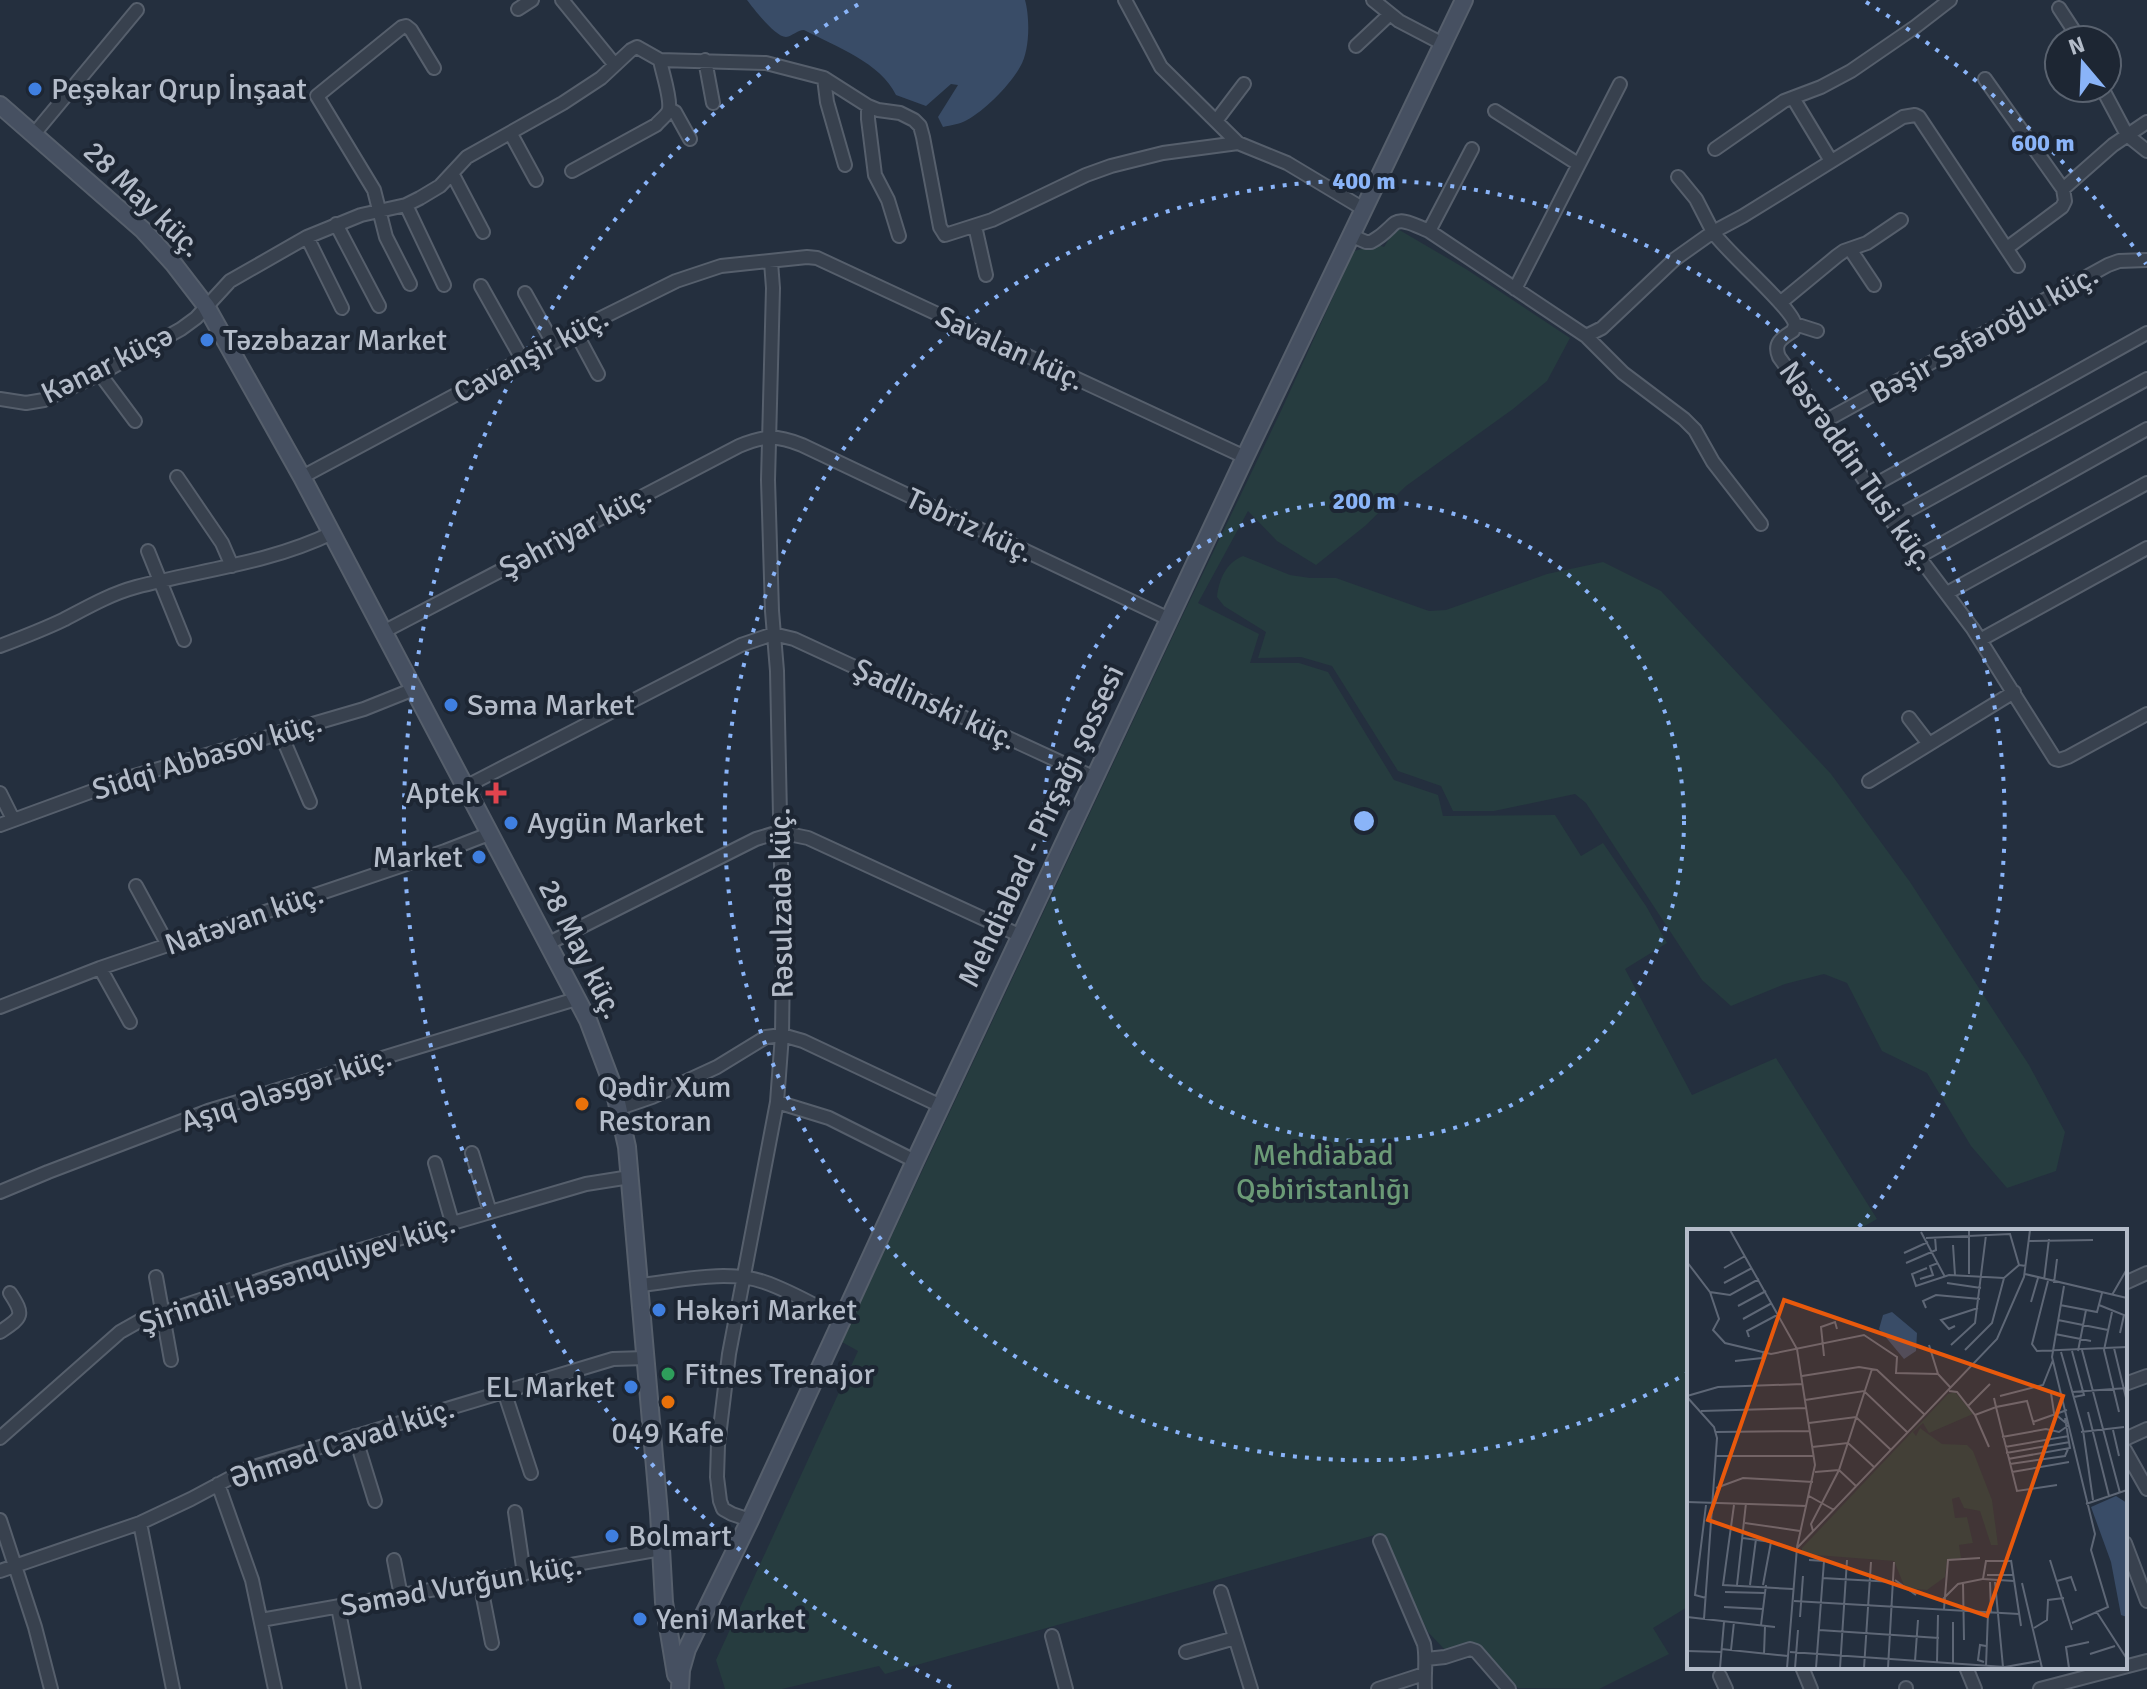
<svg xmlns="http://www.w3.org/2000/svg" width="2147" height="1689" font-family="Signika,sans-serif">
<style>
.green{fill:#263c3f}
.water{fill:#394c67}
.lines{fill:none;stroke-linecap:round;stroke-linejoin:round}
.street-casing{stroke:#565f6c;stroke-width:16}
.secondary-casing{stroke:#565f6c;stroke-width:20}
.street{stroke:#38414e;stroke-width:12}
.secondary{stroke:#465061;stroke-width:16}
.ring{fill:none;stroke:#8ab4f8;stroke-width:4;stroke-dasharray:4 8}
.shop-dot{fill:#3f7fe0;stroke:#1d2633;stroke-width:3}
.health-dot{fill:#e0444e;stroke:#1d2633;stroke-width:3}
.food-dot{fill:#e8710a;stroke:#1d2633;stroke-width:3}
.leisure-dot{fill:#2e9e5b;stroke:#1d2633;stroke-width:3}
.labels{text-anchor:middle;stroke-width:8;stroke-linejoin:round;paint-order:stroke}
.poi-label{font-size:30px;fill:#b4bcc9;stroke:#1d2633;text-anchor:start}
.street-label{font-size:30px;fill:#b4bcc9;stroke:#1d2633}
.park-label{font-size:30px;fill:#6b9a76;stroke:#1d2633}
.inset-road{fill:none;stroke:#5e6776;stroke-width:2}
.view{fill:#e8590c;fill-opacity:0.15;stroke:#e8590c;stroke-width:4}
.inset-edge{fill:none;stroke:#b4bcc9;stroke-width:4}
.centre{fill:#8ab4f8;stroke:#1d2633;stroke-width:4}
.ring-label{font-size:24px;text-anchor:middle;font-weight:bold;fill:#8ab4f8;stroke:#1d2633;stroke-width:8;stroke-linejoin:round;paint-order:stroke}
</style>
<rect width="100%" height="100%" fill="#242f3e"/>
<!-- green -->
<path class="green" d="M1396 228 1466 269 1570 338 1547 381 1513 409 1406 486 1365 526 1316 565 1277 541 1248 511 1198 603 1259 634 1250 663H1299L1328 672 1394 780 1438 795 1443 816 1555 815 1581 856 1603 843 1646 906 1667 943 1625 969 1692 1095 1776 1058 1877 1219 1856 1231H1689V1606L1653 1628 1669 1654 1599 1689 1518 1688 1470 1642 1447 1652 1428 1632 1382 1533 885 1674 879 1666 782 1689H725L716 1660 858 1351 842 1342 1180 621 1281 411 1354 251 1378 245 1384 247Z
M1243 556 1290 575 1310 578H1336L1429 611 1446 610 1547 574 1603 562 1661 591 1831 774 1910 882 2029 1065 2065 1132 2056 1171 2007 1188 1971 1146 1927 1073 1882 1051 1847 983 1824 974 1785 984 1731 1006 1702 980 1586 803 1575 794 1494 811H1453L1441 786 1398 771 1332 666 1301 657 1258 658 1266 632 1224 606 1217 597C1219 579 1226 563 1243 556Z"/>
<!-- water -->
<path class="water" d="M747 0H1025C1030 18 1030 51 1020 67 1010 85 985 110 967 120 961 124 951 125 943 127L938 117 958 85 951 84 926 106 896 95C881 63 835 46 804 30 797 30 793 36 786 37 775 37 754 9 747 0Z"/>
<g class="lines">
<!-- street casing -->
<g class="street-casing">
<path id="street" d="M562 0 615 65
M1125 0 1161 67 1238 143
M1373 0 1399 21 1443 44
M2059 8 2080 40
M518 9 532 0
M1356 46 1389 15
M705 60 713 103
M824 78 827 102 845 165
M1985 79 2063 189
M2102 88 2127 135 2147 151
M1793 98 1831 161
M868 106V119L875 175 888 200 899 236
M669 109 675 112 690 139
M1495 111 1578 164
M1216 121 1244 84
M34 134 137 10
M511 134 536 180
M1715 149 1784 101 1821 87 1851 71 1915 27 1950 0
M572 171 656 125C660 120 668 115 669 109 671 97 662 72 660 60
M452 173 483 232
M1678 177 1696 199 1713 232 1743 216 1903 117 1915 115 1919 117 2018 266
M406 205 444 285
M336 224 379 306
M975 226 986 275
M1429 231 1472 149
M1350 235 1366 242H1371C1402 225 1386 211 1429 231L1586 336 1602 328 1675 259 1713 232C1725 251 1794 309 1795 325 1795 327 1793 329 1793 331 1782 338 1773 343 1779 357L1825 421 1891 520 1973 629 2055 759 2059 760 2068 757 2147 714
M307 237 342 308
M2007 248 2062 207 2065 201 2063 189 2113 145 2147 122
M1850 249 1874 285
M410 284 386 237 374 190 317 96 402 27 406 26 411 30 434 68
M481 286 522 359
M1515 289 1620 84
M525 293 553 343
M1780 303 1837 256 1844 251 1867 243 1901 220
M1795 324 1817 331
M575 331 598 374
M1586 336 1623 373 1684 419 1695 430 1713 462 1761 524
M100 374 135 421
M0 399 26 403 44 400 100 374 181 329 196 318 230 281 307 237 361 215 406 205 420 198 440 186 467 157 563 103 601 78 631 50 637 47 660 60 766 63 824 78 868 106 878 110 900 113 914 120 920 126 923 137 940 227 945 235 992 220 1086 175 1111 166 1163 153 1238 143 1287 163 1362 208
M1825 421 2108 265 2119 261 2147 260
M177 477 222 543 232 566
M302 477 575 331 676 281 721 266 807 257 817 258 1245 457
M1869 488 2147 333
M1891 520 2147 379
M148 551 184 640
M1918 557 2147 429
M1947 593 2147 483
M383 632 739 446C765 435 776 435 802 445L1169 619
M1980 640 2147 548
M0 646C21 638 42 630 63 620 86 608 110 594 136 587 201 570 270 563 332 533
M1909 718 1929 744
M280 732 310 802
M1869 781 2014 692
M465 787 741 645 773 634 794 639 1095 778
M0 793 13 819
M0 825 131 777 364 709 414 689
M136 886 168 945
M547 944 756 839 779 832 808 838 1021 936
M100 968 130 1022
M0 1007 100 968 445 851 489 834
M777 1102 829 1118 915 1161
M620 1108 652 1097 717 1067 766 1037 782 1035 803 1041 941 1106
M472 1153 490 1212
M435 1163 452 1222
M0 1192 48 1172 208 1111 576 999
M156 1277 171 1360
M2125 1283 2147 1273
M640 1285C679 1281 726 1269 764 1282 791 1291 817 1307 843 1320
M0 1332C22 1317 25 1316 10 1293
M2125 1384 2147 1376
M504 1391 531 1473
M355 1436 375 1501
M0 1438 120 1332 143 1319 285 1272 586 1184 630 1177
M2125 1439 2147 1429
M2125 1450 2147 1489
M218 1484 252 1580 275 1689
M515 1512 524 1574
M0 1520 35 1627 51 1689
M750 1520 732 1514 723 1509 720 1501 717 1477 718 1445 729 1354 777 1102 782 1035 783 961 777 671 772 611 768 480 773 288 771 262
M140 1523 173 1689
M1380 1541 1424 1644C1427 1659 1424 1674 1425 1689
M2125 1543 2147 1601
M394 1560 401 1596
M0 1571 140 1523 191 1499 247 1469 613 1359 646 1358
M480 1582 492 1643
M1221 1592 1251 1689
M338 1607 354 1689
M261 1620 661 1549
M1052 1636 1066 1689
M1186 1652 1235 1638
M1426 1659 1445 1657 1470 1649 1476 1651 1509 1689
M1802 1667 1811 1689
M1966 1667 1975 1689
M1720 1676 1726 1689
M1906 1688V1689
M1378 1689 1424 1674
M2040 1689 2147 1661"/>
</g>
<!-- secondary casing -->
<g class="secondary-casing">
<path id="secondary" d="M0 105 143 230 173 263 206 306 302 477 588 1020 614 1089 627 1147 659 1513 664 1602 676 1675
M680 1689 681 1670 687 1649 750 1520 915 1161 1245 457 1464 0"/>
</g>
<!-- street -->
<use href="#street" class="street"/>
<!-- secondary -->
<use href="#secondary" class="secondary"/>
</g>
<!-- distance rings -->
<g class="ring">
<circle cx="1364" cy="821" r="320"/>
<path d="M1689 1372A640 640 0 1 1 1858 1228"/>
<path d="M951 1687A960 960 0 0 1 862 2M1866 2A960 960 0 0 1 2146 264"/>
</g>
<!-- markers -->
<g class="shop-dot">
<circle cx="35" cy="89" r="8"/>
<circle cx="207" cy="340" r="8"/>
<circle cx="451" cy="705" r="8"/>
<circle cx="511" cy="823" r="8"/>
<circle cx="479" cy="857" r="8"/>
<circle cx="659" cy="1310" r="8"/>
<circle cx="631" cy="1387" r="8"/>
<circle cx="612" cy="1536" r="8"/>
<circle cx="640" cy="1619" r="8"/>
</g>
<path class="health-dot" d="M492 781h8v8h8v8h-8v8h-8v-8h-8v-8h8z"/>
<g class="food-dot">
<circle cx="582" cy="1104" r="8"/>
<circle cx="668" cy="1402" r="8"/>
</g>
<circle class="leisure-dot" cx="668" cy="1374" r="8"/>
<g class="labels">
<!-- poi labels -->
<g class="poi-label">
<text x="51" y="99">Peşəkar Qrup İnşaat</text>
<text x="223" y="350">Təzəbazar Market</text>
<text x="467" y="715">Səma Market</text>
<text x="480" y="803" text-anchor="end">Aptek</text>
<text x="527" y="833">Aygün Market</text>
<text x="463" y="867" text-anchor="end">Market</text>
<text x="598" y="1097">Qədir Xum<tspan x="598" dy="34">Restoran</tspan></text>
<text x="675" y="1320">Həkəri Market</text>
<text x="684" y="1384">Fitnes Trenajor</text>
<text x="615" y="1397" text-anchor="end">EL Market</text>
<text x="668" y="1443" text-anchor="middle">049 Kafe</text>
<text x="628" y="1546">Bolmart</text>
<text x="656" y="1629">Yeni Market</text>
</g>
<!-- street labels -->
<g class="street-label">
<text transform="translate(143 199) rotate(44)" y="10">28 May küç.</text>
<text transform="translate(1984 334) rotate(-29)" y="10">Bəşir Səfəroğlu küç.</text>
<text transform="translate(1010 348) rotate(25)" y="10">Savalan küç.</text>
<text transform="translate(531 355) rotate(-28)" y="10">Cavanşir küç.</text>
<text transform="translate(107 364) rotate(-26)" y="10">Kənar küçə</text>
<text transform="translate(1857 466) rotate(55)" y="10">Nəsrəddin Tusi küç.</text>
<text transform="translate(970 525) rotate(25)" y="10">Təbriz küç.</text>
<text transform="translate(575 531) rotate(-28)" y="10">Şəhriyar küç.</text>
<text transform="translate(935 704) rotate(25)" y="10">Şadlinski küç.</text>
<text transform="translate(207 756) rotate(-17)" y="10">Sidqi Abbasov küç.</text>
<text transform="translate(1041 826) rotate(-65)" y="10">Mehdiabad - Pirşağı şossesi</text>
<text transform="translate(781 903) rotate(-91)" y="10">Rəsulzadə küç.</text>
<text transform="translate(244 919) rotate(-19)" y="10">Natəvan küç.</text>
<text transform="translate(581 949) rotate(63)" y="10">28 May küç.</text>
<text transform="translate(286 1089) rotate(-18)" y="10">Aşıq Ələsgər küç.</text>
<text transform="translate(297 1273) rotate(-18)" y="10">Şirindil Həsənquliyev küç.</text>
<text transform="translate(342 1443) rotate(-18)" y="10">Əhməd Cavad küç.</text>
<text transform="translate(461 1585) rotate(-10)" y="10">Səməd Vurğun küç.</text>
</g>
<!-- park labels -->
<g class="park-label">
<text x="1323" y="1165">Mehdiabad<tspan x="1323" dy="34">Qəbiristanlığı</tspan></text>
</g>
</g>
<!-- overview -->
<g transform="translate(1687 1229)">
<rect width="440" height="440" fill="#242f3e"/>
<path d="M268 163 286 185 242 204 236 194 226 203 229 207 233 199 255 215 280 216 286 222 305 271 311 316H304L293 282 277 279 272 268 265 270 268 289 280 288 286 314 272 316 274 329 260 331 258 348 240 361 218 359 207 332 115 325V319L261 165Z" fill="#263c3f"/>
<path d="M205 83 230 104 229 122 217 130 192 100 196 86ZM429 267 440 274V388L434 386 424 333 404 278Z" fill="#394c67"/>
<path class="inset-road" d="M43 1 110 120 128 236 110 318M234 3 258 48M239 9 323 5 332 36M342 12 406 11M266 16 268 46M217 24 241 13M0 33 23 63 43 66 72 50M219 34 249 21 248 8M37 39 58 27M240 39 225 45 229 57 262 46 317 49 332 36 339 37M282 45V1M338 45 440 69M233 50 246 46 243 37 251 34M357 51 362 10M361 52 345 115 350 122 440 118M37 54 65 39M260 54 294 59M367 54 370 30M377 57 365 128 408 305 404 321 421 378 385 394M23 63 32 90 26 101 38 114 84 125 177 106 210 128 209 144 251 145 263 158M425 66 440 40M344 73 351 49M373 76 410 83 415 64M412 76 437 86 433 104M51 77 79 62M239 79 236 72 249 66 293 70M425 83 417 121 432 183M56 90 85 74M371 91 421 101M268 97 262 100 254 91 291 79M368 105 404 112M62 108 60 102 92 85M242 116 251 145M264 116 288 94 299 6M427 119 440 173M278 121 305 94 317 49M395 121 433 264M385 122 397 166 387 168M391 122 399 81M374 123 396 201 406 271M137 127 134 98 148 93 150 100M48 132 75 129 77 122M115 147 172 138 190 141 238 186M262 162 270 163 288 186 309 178 330 262 370 256M385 163 440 159M364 164 367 184 380 195M0 167 31 158 116 155M313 167 356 156 366 131M0 168 27 198 30 209 17 390M307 169 309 178 340 172 347 196M118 171 177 162 220 203M281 177 303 155M14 182 120 179M401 183 422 267M288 186 302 218M346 193 380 181M122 194 169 188 204 221M426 201 432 227M29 203 123 202M394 203 437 198M315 208 359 200 372 203 382 196M125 218 161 214 187 238M318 218 382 207M319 224 383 213M29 227H127M321 230 383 219 378 189M323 235 378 227 381 220M128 243 152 241 169 257M325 243 382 233M29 259 56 249 126 253M122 267 147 281M0 273 120 277M399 275 440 261M47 276 36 356 106 360M58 294 113 302M126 302 124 295 152 241 185 140M56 309 84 313 76 356M122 331 137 332 129 439M324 331 334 397M363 331 385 401M300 346H326M135 349 207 353M296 350 327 352M208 351 229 366M370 352 384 348 389 362M303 353 304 383M308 353 316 438M276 354 277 411M335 354 355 439M50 356 59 274M63 356 69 310M38 363 78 364M19 369 8 366 19 276M256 370 271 355 296 350 299 332H324M107 372 332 385M37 378 76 380M257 380 261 331 293 329M409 382 440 430M0 388 88 398M113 388 116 347M74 396 79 356M347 399 360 391 361 371 377 369M132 401 252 409M34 420 101 427M44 421 47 393M0 422 34 423M103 423 318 438 352 432M77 425 78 397M403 425 428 417M228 432 231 391M297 433 291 431 293 416 299 417M250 434 251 386M266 435V393M299 437 301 384M33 439 37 393M100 439 110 319 310 110 337 48 343 1M108 439 111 401M153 439 160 331M177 439 184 333M201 439 207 333M382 439 379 418 402 413"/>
<path class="view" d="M97 71 376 167 300 387 21 291Z"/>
<rect width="440" height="440" class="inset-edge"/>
</g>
<circle cx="1364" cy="821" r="12" class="centre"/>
<g class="ring-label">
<text x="2043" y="151">600 m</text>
<text x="1364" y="189">400 m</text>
<text x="1364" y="509">200 m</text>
</g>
<!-- north arrow -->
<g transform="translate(2083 64) rotate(341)"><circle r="38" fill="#1d2633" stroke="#59626f" stroke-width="2"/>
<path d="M0-6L14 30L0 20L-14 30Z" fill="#8ab4f8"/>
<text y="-12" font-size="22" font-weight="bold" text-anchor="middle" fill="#b4bcc9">N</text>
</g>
</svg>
